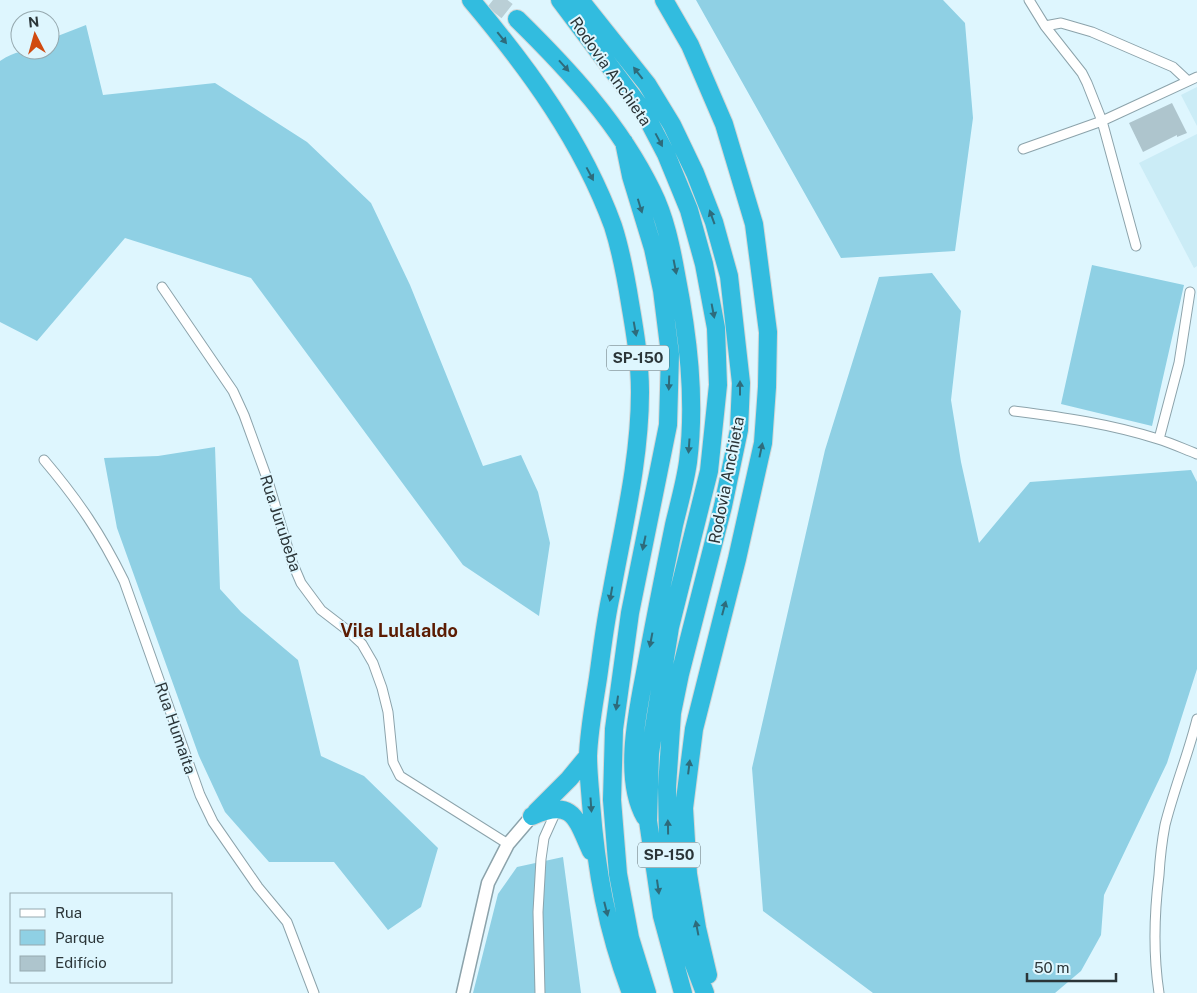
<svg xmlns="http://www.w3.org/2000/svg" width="1197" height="993" font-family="'Public Sans',sans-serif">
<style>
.built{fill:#cbecf6}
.green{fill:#8fd0e4}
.building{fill:#aec5cd}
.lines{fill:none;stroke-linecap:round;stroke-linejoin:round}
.highway-tunnel{stroke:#bacfd6;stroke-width:18;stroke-dasharray:18 9;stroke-linecap:butt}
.street-casing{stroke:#8ca3ab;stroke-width:11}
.secondary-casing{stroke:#8ca3ab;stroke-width:15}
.highway-casing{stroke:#d5d7d7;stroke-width:20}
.street{stroke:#fff;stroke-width:9}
.secondary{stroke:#fff;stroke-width:12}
.highway{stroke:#32bcdf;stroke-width:18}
.oneway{fill:#2e6b7b}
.labels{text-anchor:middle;stroke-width:4;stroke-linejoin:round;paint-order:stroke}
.shield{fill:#def6fe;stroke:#616f73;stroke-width:1}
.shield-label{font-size:15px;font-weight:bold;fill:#2b3538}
.street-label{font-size:16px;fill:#2b3538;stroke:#def6fe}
.neighbourhood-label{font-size:18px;font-weight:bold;fill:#5b1b02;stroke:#def6fe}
</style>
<rect width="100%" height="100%" fill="#def6fe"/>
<!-- built -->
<path class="built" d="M1197 87V126L1181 95Z
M1197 134V266L1194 268 1139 163Z"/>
<!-- green -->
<path class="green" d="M696 0H943L965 23 973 118 955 251 841 258Z
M86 25 103 95 215 83 307 142 371 203 410 285 483 466 521 455 538 492 550 543 539 616 463 565 251 278 125 238 37 341 0 322V61C18 49 29 50 50 50V39Z
M1092 265 1184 285 1152 426 1061 404Z
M932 273 961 311 951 400 961 462 979 543 1030 482 1191 470 1197 482V669L1167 763 1104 895 1101 935 1081 971 1055 993H873L763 911 752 768 825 450 879 277Z
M215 447 220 589 241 612 298 660 321 756 364 776 438 848 421 907 388 930 334 862H269L225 812 199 756 117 528 104 458 158 456Z
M563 857 581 993H473L498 894 517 867Z"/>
<!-- building -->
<path class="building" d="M1172 103 1187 133 1177 137V135L1143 152 1129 123Z"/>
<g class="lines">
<!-- highway-tunnel -->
<path class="highway-tunnel" d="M493 0 517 19"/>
<!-- street casing -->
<g class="street-casing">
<path id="street" d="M1029 0 1045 26 1082 73 1087 83 1102 121 1136 246
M1045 26 1061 23 1092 32 1173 67 1188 81
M1023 149 1102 121 1197 77
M162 287 233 391 244 415 268 481 292 562 301 583 321 610 347 630 362 644 373 663 382 688 388 712 393 762 400 776 508 844
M1014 411C1062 417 1111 424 1158 439 1171 443 1184 449 1197 454
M1159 439 1179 363 1190 292
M44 460C78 500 101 534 124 581L200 795 213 822 258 887 287 922 314 993
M540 993 538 912 541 859 544 838 557 809
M1159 993C1153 953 1154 915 1159 875 1160 858 1162 841 1165 825 1174 789 1188 755 1197 719"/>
</g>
<!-- secondary casing -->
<g class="secondary-casing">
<path id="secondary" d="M463 993 488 883 508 844 532 816"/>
</g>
<!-- highway casing -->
<g class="highway-casing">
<path id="highway" d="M471 0C529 69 582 141 613 226 621 251 626 278 630 303 635 332 640 362 640 392 640 460 623 528 611 595 605 622 602 650 598 678 594 704 589 730 588 756 588 772 590 788 591 803 596 870 607 930 631 993
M560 0 644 112 666 154 689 210 704 264 716 328 718 385 709 471 670 627 650 753 648 821 662 916 683 993
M580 0 647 84 672 125 695 173 714 222 729 276 741 383 739 430 723 506 680 674 672 713 667 787 668 839 671 875 678 910 687 946 705 993
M664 0 690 45 724 124 754 224 768 332 767 387 763 443 737 559 694 729 684 808 688 874 697 928 708 975
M517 19C569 70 620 125 652 191 665 217 671 246 676 274 688 335 696 399 688 462 685 483 679 504 674 525 664 574 654 624 645 673 637 714 623 779 645 817
M624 142 631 176 653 248 662 290 670 354 668 425 630 613 614 729 612 800 618 874 630 938 647 993
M536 812 569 779 588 756
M532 816C573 798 576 818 591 851"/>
</g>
<!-- street -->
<use href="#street" class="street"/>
<!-- secondary -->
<use href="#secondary" class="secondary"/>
<!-- highway -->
<use href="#highway" class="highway"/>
</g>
<!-- one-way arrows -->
<defs><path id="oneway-solid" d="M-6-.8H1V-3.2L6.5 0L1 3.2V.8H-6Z" transform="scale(1.25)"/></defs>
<g class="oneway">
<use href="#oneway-solid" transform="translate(502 38) rotate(51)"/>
<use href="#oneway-solid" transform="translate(564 66) rotate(48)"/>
<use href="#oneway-solid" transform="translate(638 73) rotate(-128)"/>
<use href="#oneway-solid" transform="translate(659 140) rotate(62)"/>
<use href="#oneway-solid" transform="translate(590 174) rotate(62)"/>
<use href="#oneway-solid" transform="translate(640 206) rotate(73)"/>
<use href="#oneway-solid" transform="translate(712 217) rotate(-110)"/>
<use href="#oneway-solid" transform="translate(675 267) rotate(79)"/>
<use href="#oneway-solid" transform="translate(713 311) rotate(79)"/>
<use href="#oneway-solid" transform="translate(635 329) rotate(80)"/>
<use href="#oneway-solid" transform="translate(669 383) rotate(92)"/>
<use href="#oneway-solid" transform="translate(740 388) rotate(-90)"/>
<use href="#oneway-solid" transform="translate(689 446) rotate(94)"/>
<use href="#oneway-solid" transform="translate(761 450) rotate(-78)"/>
<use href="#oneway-solid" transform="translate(644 543) rotate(102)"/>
<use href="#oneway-solid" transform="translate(611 594) rotate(100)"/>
<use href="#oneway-solid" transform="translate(724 608) rotate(-75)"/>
<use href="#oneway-solid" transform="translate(651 640) rotate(101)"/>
<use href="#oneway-solid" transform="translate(617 703) rotate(98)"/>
<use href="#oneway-solid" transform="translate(689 767) rotate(-83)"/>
<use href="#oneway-solid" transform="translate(591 805) rotate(86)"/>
<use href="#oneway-solid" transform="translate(668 827) rotate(-91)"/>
<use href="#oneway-solid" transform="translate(658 887) rotate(82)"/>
<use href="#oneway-solid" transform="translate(606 909) rotate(76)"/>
<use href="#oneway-solid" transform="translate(697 928) rotate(-101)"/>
</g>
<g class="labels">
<!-- shield labels -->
<g class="shield">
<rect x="607" y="345.5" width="62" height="25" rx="4"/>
<rect x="638" y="842.5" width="62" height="25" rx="4"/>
</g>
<g class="shield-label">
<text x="638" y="363">SP-150</text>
<text x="669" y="860">SP-150</text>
</g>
<!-- street labels -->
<g class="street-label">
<text transform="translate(611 71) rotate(55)" y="6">Rodovia Anchieta</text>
<text transform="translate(726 480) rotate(-79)" y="6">Rodovia Anchieta</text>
<text transform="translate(281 523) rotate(72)" y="6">Rua Jurubeba</text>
<text transform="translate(176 728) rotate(71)" y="6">Rua Humaíta</text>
</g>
<!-- neighbourhood labels -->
<g class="neighbourhood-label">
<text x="399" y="637">Vila Lulalaldo</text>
</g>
</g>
<!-- legend -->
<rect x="10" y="893" width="162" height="90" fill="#def6fe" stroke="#96a9af"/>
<rect x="20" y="909" width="25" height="8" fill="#ffffff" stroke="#96a9af"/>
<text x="55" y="918" font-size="15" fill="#2b3538">Rua</text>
<rect x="20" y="930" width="25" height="15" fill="#8fd0e4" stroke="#96a9af"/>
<text x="55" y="943" font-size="15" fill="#2b3538">Parque</text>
<rect x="20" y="956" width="25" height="15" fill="#aec5cd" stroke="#96a9af"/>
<text x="55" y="968" font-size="15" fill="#2b3538">Edifício</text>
<!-- north arrow -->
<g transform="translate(35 35) rotate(354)"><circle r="24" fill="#def6fe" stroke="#96a9af"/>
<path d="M0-4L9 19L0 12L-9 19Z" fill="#d04a10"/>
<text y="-8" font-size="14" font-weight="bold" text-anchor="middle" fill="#2b3538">N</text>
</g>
<!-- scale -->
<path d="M1027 973v8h89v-8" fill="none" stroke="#2b3538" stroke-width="2.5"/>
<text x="1034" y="973" font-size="15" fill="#2b3538" stroke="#def6fe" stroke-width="4" paint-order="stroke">50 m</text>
</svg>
